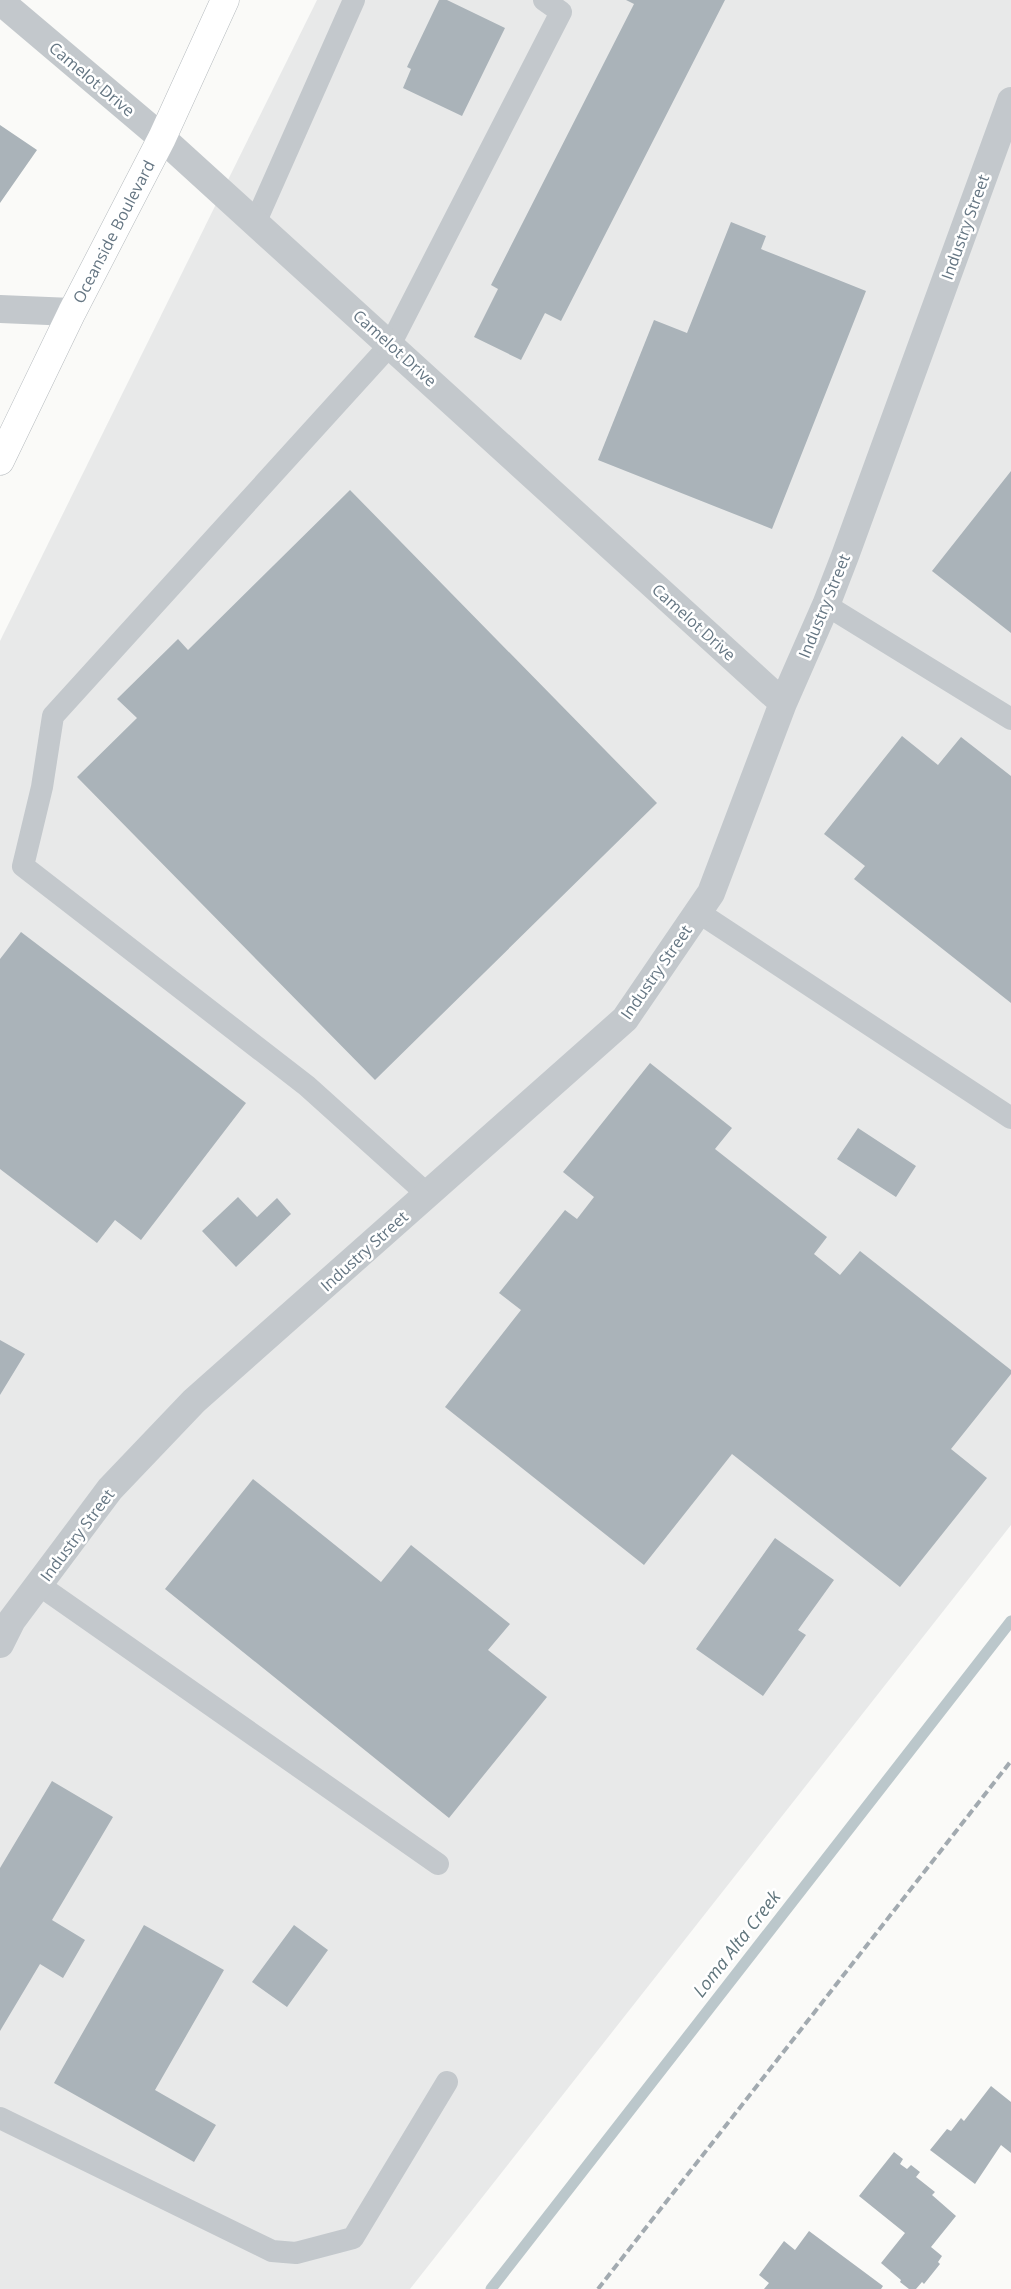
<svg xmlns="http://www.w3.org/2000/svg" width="1011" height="2289" font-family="'Open Sans',sans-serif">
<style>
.built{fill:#e8e9e9}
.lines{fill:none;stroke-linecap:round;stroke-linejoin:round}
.stream{stroke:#bbc7cb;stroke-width:11}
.building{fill:#aab3b9}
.primary-casing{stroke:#b5babe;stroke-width:29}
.service{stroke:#c3c8cc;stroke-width:22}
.minor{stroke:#c3c8cc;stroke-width:28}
.tertiary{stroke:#c3c8cc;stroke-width:28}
.primary{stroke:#fff;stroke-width:28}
.rail{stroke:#a2aab0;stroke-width:4;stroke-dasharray:8 4;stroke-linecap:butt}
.labels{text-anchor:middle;stroke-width:5;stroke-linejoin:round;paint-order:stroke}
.street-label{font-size:16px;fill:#657683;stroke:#fff}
.water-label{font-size:18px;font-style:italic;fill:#60757c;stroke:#fff}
</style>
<rect width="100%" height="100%" fill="#fafaf8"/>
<!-- built -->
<path class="built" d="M317 0H1011V1525L410 2289H0V641Z"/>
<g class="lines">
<!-- stream -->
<path class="stream" d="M491 2289 1011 1621"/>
</g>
<!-- building -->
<path class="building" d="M439 0H447L505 28 462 116 403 88 411 69 407 67Z
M626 0H725L561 321 545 313 521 360 474 337 498 289 491 285 634 4Z
M0 125 37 150 0 203Z
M731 222 766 236 761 249 866 291 772 529 598 460 654 320 687 333Z
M1011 471V633L932 571Z
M350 490 657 803 375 1080 77 777 137 718 117 699 178 639 188 650Z
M902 736 938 765 961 737 1011 776V1003L854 879 865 866 824 834Z
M21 932 246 1103 141 1240 115 1220 97 1243 0 1169V959Z
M650 1063 732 1128 715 1149 827 1237 814 1254 840 1275 860 1251 1011 1370V1374L951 1449 987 1478 900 1587 732 1454 644 1565 445 1407 521 1310 499 1293 565 1210 577 1219 594 1197 563 1172Z
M858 1128 916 1166 896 1197 837 1159Z
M238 1197 257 1217 277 1198 291 1214 236 1267 202 1231Z
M0 1340 25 1354 0 1395Z
M253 1479 381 1582 411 1545 510 1624 488 1650 547 1697 449 1818 165 1589Z
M775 1538 834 1580 798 1630 806 1635 763 1696 696 1649Z
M52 1781 113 1817 52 1920 85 1940 63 1978 40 1964 0 2031V1868Z
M144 1925 224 1970 155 2090 216 2125 194 2162 54 2083Z
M294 1925 328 1950 287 2007 252 1982Z
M991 2086 1011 2102V2153L1001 2145 975 2184 930 2150 947 2129 951 2131 961 2118 964 2121Z
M894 2152 903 2159 900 2164 907 2169 911 2165 920 2172 916 2177 935 2192 932 2195 956 2216 931 2247 942 2256 938 2262 940 2264 924 2284 922 2282 916 2289H909L900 2282 901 2280 881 2263 905 2233 859 2196Z
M809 2231 883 2286 881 2289H764L769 2283 759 2275 784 2241 795 2250Z"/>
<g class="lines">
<!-- primary casing -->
<g class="primary-casing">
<g id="primary">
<path id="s1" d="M0 461 72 312 162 138 225 0"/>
</g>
</g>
<!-- service -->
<path class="service" d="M256 221 354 0
M826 605 1011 719
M698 912 1011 1118
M427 1194 307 1086 23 866 42 787 53 716 390 345 561 12 544 0
M39 1585 438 1864
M0 2118 272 2251 296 2253 353 2238 447 2082"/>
<!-- minor -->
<path class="minor" d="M0 1 162 138"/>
<!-- tertiary -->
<path class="tertiary" d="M162 138 783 703
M0 309 72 312
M0 1644 12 1620 110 1489 194 1401 625 1019 711 893 783 703 826 605 845 556 1011 101"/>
<!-- primary -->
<use href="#primary" class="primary"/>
<!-- rail -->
<path class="rail" d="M598 2289 1011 1761"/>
</g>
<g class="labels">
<!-- street labels -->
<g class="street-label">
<text transform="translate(92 79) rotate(40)" y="6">Camelot Drive</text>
<text transform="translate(965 227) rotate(-70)" y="6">Industry Street</text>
<text dy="6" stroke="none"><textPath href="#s1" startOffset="256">Oceanside Boulevard</textPath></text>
<text transform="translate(395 348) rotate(42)" y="6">Camelot Drive</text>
<text transform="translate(824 606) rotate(-68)" y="6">Industry Street</text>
<text transform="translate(694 622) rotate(42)" y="6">Camelot Drive</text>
<text transform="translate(656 972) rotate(-55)" y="6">Industry Street</text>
<text transform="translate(364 1251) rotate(-42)" y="6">Industry Street</text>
<text transform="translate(77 1535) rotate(-53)" y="6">Industry Street</text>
</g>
<!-- water labels -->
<g class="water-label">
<text transform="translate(737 1944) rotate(-52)" y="6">Loma Alta Creek</text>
</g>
</g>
</svg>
